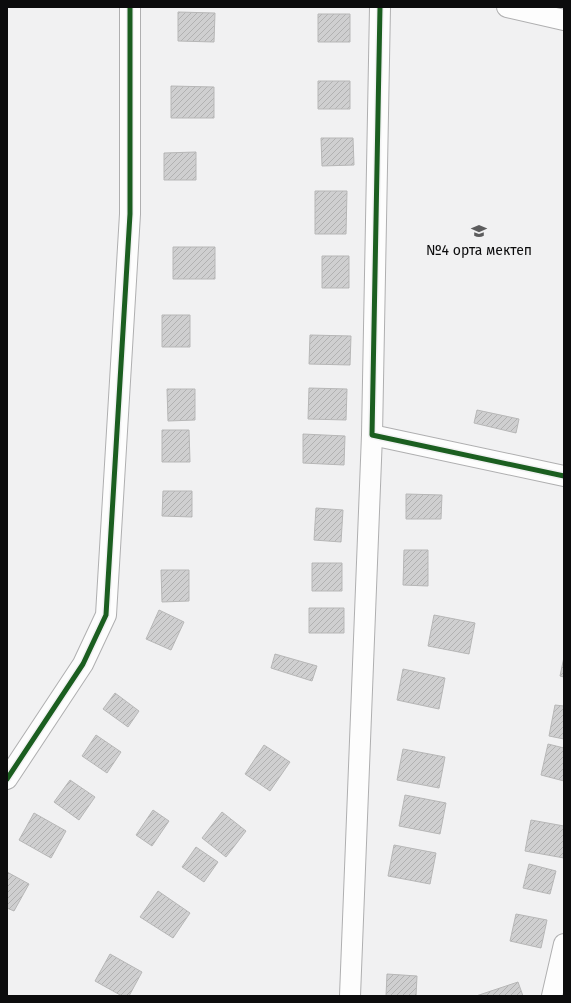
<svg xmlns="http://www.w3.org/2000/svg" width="571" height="1003" font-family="'Fira Sans',sans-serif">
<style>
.building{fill:url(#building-hatch);stroke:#b7b7b7}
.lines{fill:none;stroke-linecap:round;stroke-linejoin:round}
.minor-casing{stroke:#afafb0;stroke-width:22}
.minor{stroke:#fdfdfd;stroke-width:20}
.cycleway-casing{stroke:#f1f1f2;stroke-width:8}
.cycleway{stroke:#1b5e20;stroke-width:5}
.labels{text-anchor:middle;stroke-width:3.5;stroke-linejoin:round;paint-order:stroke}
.poi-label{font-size:14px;fill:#0c0c0d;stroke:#f1f1f2}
</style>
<defs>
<pattern id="building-hatch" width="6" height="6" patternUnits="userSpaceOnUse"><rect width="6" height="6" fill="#cfcfd0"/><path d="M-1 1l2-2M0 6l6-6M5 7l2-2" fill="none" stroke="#b1b1b1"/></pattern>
</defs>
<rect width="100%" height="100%" fill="#f1f1f2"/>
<!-- building -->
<path class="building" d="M178 12 215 13 214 42 178 41Z
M318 14H350V42H318Z
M318 81H350V109H318Z
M171 86 214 87V118H171Z
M321 138H353L354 165 322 166Z
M196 152V180H164V153Z
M315 191H347L346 234H315Z
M173 247H215V279H173Z
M322 256H349V288H322Z
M162 315H190V347H162Z
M310 335 351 336 350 365 309 364Z
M309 388 347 389 346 420 308 419Z
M167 389H195V420L168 421Z
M477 410 519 419 516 433 474 423Z
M162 430H189L190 462H162Z
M303 434 345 436 344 465 303 463Z
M163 491H192V517L162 516Z
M406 494 442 495 441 519H406Z
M316 508 343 510 341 542 314 540Z
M404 550H428V586L403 585Z
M312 563H342V591H312Z
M161 570H189V601L162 602Z
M309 608H344V633H309Z
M159 610 184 622 171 650 146 639Z
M434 615 475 623 469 654 428 646Z
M275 654 317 666 312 681 271 668Z
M564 657V677L560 676Z
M403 669 445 678 439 709 397 700Z
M115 693 139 711 128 727 103 709Z
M555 705 564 706V739L549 736Z
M96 735 121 752 107 773 82 756Z
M548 744 564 748V781L541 775Z
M264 745 290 762 270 791 245 774Z
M403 749 445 757 439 788 397 780Z
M70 780 95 797 79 820 54 802Z
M405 795 446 803 440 834 399 826Z
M153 810 169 821 152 846 136 835Z
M222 812 246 831 226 857 202 838Z
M34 813 66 831 51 858 19 840Z
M531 820 564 826V858L525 851Z
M394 845 436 853 430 884 388 876Z
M196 847 218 862 204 882 182 867Z
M529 864 556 871 550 894 523 888Z
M7 872 29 884 14 911 7 908Z
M158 891 190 913 173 938 140 917Z
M516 914 547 920 541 948 510 941Z
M110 954 142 972 129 996H122L95 981Z
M387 974 417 976 416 996H386Z
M518 982 523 996H476Z"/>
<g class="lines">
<!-- minor casing -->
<g class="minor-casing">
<path id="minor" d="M380 7 372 435 564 476
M507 7 564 20
M7 779 83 664 106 615 130 214V7
M350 996 372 435
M552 996 564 944"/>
</g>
<!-- minor -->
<use href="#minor" class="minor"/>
<!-- cycleway casing -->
<g class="cycleway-casing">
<path id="cycleway" d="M380 7 372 435 564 476
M7 779 83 664 106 615 130 214V7"/>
</g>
<!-- cycleway -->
<use href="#cycleway" class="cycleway"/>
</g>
<!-- icons -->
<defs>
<g id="school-bare" transform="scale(1.2)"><path d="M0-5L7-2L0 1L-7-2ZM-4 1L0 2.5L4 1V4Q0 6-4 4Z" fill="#5c5c5d" stroke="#f1f1f2" stroke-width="2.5" paint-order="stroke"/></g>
</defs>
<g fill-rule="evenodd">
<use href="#school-bare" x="479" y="231"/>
</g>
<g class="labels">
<!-- poi labels -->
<g class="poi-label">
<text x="479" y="255">№4 орта мектеп</text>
</g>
</g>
<!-- border -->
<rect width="571" height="1003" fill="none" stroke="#0c0c0d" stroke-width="16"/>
</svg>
